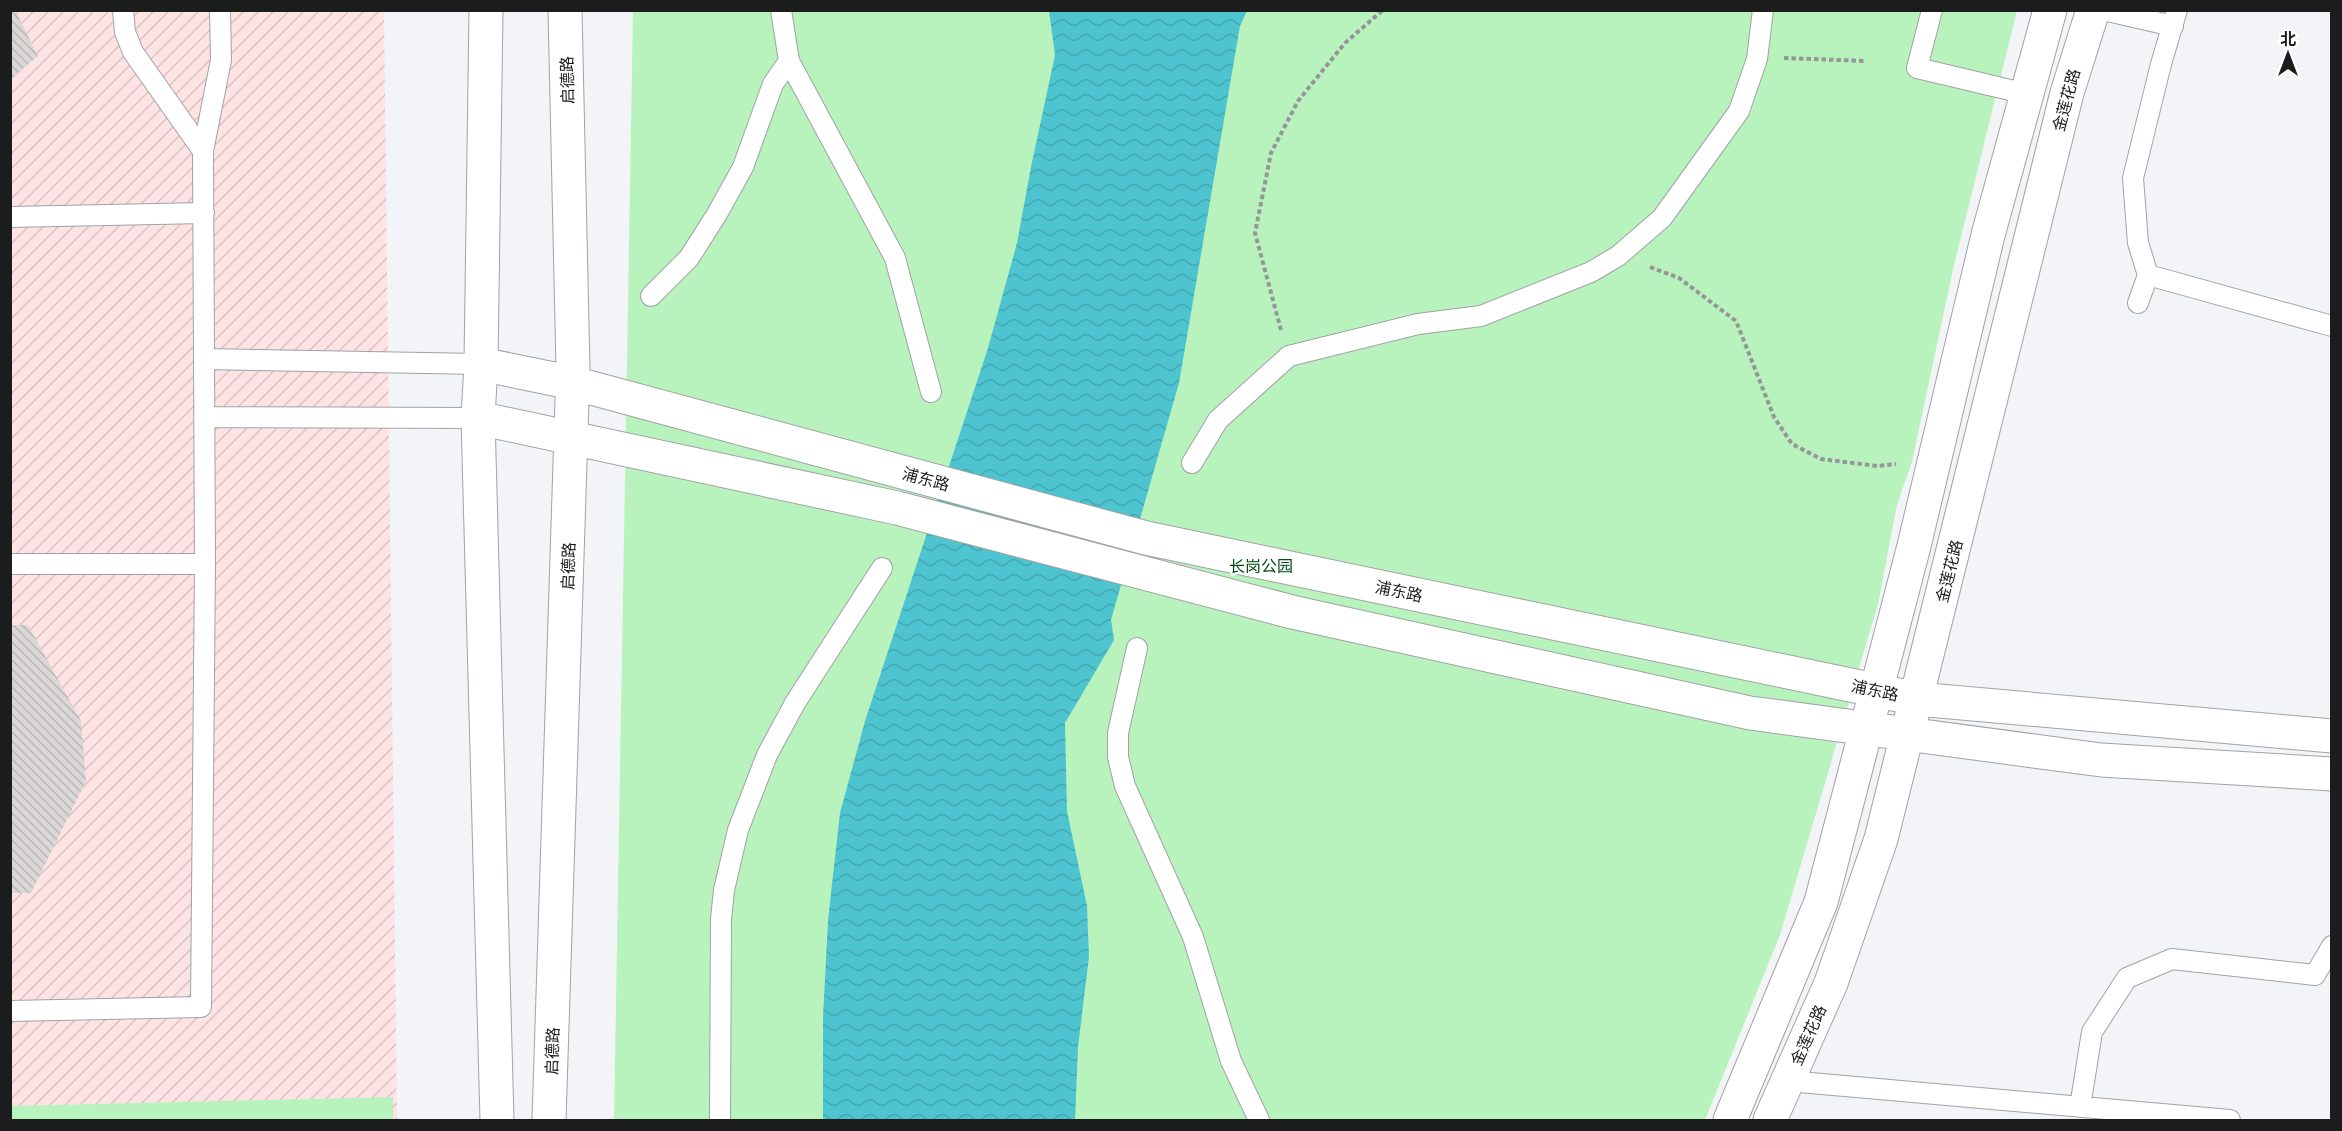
<svg xmlns="http://www.w3.org/2000/svg" width="2342" height="1131" font-family="Rubik,'Noto Sans SC',sans-serif">
<style>
.industrial{fill:url(#industrial-furrows)}
.park{fill:#b8f3bd}
.water{fill:url(#water-waves)}
.building{fill:url(#building-back-hatch)}
.lines{fill:none;stroke-linecap:round;stroke-linejoin:round}
.lane-casing{stroke:#a0a2a4;stroke-width:22}
.secondary-casing{stroke:#a0a2a4;stroke-width:35}
.path{stroke:#959697;stroke-width:4;stroke-dasharray:4.5 3;stroke-linecap:butt}
.lane{stroke:#fff;stroke-width:20}
.secondary{stroke:#fff;stroke-width:33}
.labels{text-anchor:middle;stroke-width:4.5;stroke-linejoin:round;paint-order:stroke}
.street-label{font-size:16px;fill:#1b1c1c;stroke:#fff}
.park-label{font-size:16px;fill:#004b15;stroke:#fff}
</style>
<defs>
<pattern id="industrial-furrows" width="10" height="10" patternUnits="userSpaceOnUse" patternTransform="scale(1.5)"><rect width="10" height="10" fill="#fee3e5"/><path d="M-1 1l2-2M0 10L10 0M9 11l2-2" fill="none" stroke="#d9c2c4"/></pattern>
<pattern id="water-waves" width="16" height="10" patternUnits="userSpaceOnUse" patternTransform="scale(1.5)"><rect width="16" height="10" fill="#4dc4cf"/><path d="M0 5q4-4 8 0t8 0" fill="none" stroke="#43a8b1"/></pattern>
<pattern id="building-back-hatch" width="6" height="6" patternUnits="userSpaceOnUse" patternTransform="scale(1.5)"><rect width="6" height="6" fill="#dad7d6"/><path d="M-1 5l2 2M0 0l6 6M5-1l2 2" fill="none" stroke="#bab8b7"/></pattern>
</defs>
<rect width="100%" height="100%" fill="#f3f4f7"/>
<!-- industrial -->
<path class="industrial" d="M10 11H384L397 1120H11Z"/>
<!-- park -->
<path class="park" d="M633 11H2017L1954 265 1912 462 1897 505 1878 604 1780 935 1705 1120H614Z
M393 1097V1120H11V1106Z"/>
<!-- water -->
<path class="water" d="M1049 11H1247L1240 26 1179 383 1111 620 1114 640 1065 723 1067 811 1087 906 1089 957 1078 1047 1075 1120H823V1018L828 920 840 813 865 721 988 348 1017 243 1031 167 1055 55Z"/>
<!-- building -->
<path class="building" d="M10 10H15L38 56 10 80Z
M10 625H28L81 721 86 781 31 893H10Z"/>
<g class="lines">
<!-- lane casing -->
<g class="lane-casing">
<path id="lane" d="M123 10 125 32 133 52 203 151
M781 10 789 61 895 258 931 392
M1932 10 1917 68 2027 94
M2103 10 2173 26
M2177 10 2161 64 2133 178 2138 243 2148 275 2332 326
M10 217 204 213
M651 296 689 258 717 214 743 167 773 84 789 61
M2138 303 2148 275
M205 359 481 364
M205 417 478 418
M1192 463 1218 420 1289 356 1418 324 1481 316 1591 272 1618 256 1662 218 1739 111 1757 59 1763 10
M10 564H205
M1137 648 1118 733V757L1125 786 1193 937 1231 1061 1259 1120
M10 1011 201 1007 205 564 203 151 221 60 220 10
M1788 1081 2230 1120
M2080 1107 2092 1032 2127 978 2172 959 2315 975 2332 946
M720 1120 721 919 724 890 738 830 767 755 795 703 882 568"/>
</g>
<!-- secondary casing -->
<g class="secondary-casing">
<path id="secondary" d="M486 10 481 364 478 418 497 1120
M481 364 573 383 1146 538 1917 699 2332 736
M478 418 897 508 1292 612 1750 713 2101 760 2332 774
M549 1120 573 369 565 10
M1730 1120 1821 902 1914 546 1988 235 2050 10
M1770 1120 1831 983 1881 839 2067 93 2093 10"/>
</g>
<!-- path -->
<path class="path" d="M1784 58 1866 61
M1650 267 1679 278 1736 321 1774 417 1792 444 1821 459 1877 466 1896 464
M1281 330 1255 233 1271 153 1298 101 1345 43 1383 10"/>
<!-- lane -->
<use href="#lane" class="lane"/>
<!-- secondary -->
<use href="#secondary" class="secondary"/>
</g>
<g class="labels">
<!-- street labels -->
<g class="street-label">
<text transform="translate(567 80) rotate(-91)" y="6">启德路</text>
<text transform="translate(2066 100) rotate(-75)" y="6">金莲花路</text>
<text transform="translate(926 479) rotate(15)" y="6">浦东路</text>
<text transform="translate(568 566) rotate(-88)" y="6">启德路</text>
<text transform="translate(1949 571) rotate(-76)" y="6">金莲花路</text>
<text transform="translate(1399 591) rotate(12)" y="6">浦东路</text>
<text transform="translate(1875 690) rotate(12)" y="6">浦东路</text>
<text transform="translate(1808 1035) rotate(-66)" y="6">金莲花路</text>
<text transform="translate(552 1051) rotate(-88)" y="6">启德路</text>
</g>
<!-- park labels -->
<g class="park-label">
<text x="1261" y="572">长岗公园</text>
</g>
</g>
<!-- border -->
<rect width="2342" height="1131" fill="none" stroke="#1b1c1c" stroke-width="24"/>
<!-- north arrow -->
<g transform="translate(2288 54)" stroke="#ffffff" stroke-width="4.5" paint-order="stroke">
<path d="M0-4.5L10 22L0 15L-10 22Z" fill="#1b1c1c"/>
<text y="-9" font-size="16" font-weight="bold" text-anchor="middle" fill="#1b1c1c">北</text>
</g>
</svg>
